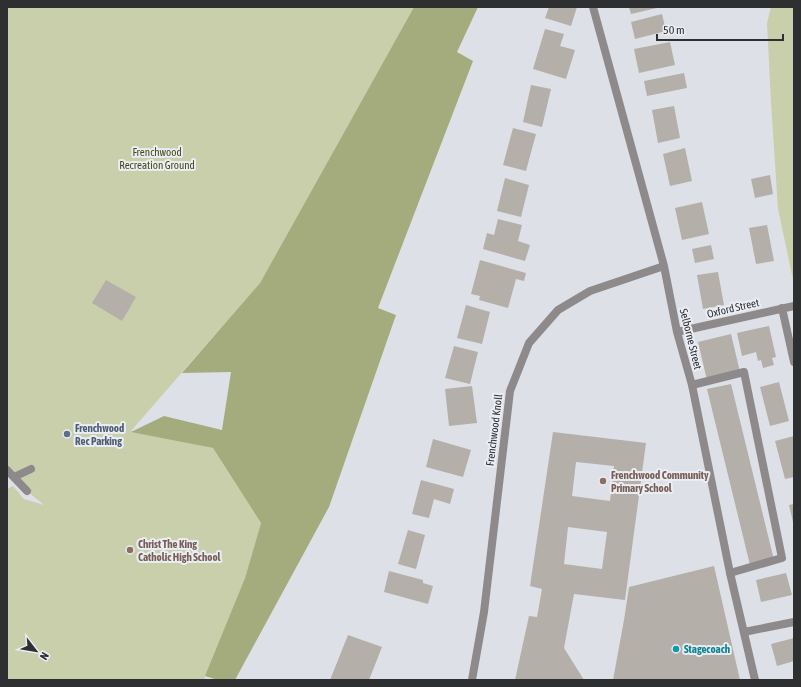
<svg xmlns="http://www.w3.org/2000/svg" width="801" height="687" font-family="'Asap Condensed',sans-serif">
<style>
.green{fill:#c9cfab}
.forest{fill:#a4ac7e}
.building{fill:#b4afa9;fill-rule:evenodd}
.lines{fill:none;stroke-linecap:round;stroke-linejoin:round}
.service{stroke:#8e8a8b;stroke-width:8}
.minor{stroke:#8e8a8b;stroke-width:8}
.service-dot{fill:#5c6f8a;stroke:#ebedf4;stroke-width:1.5}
.education-dot{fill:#8d6e63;stroke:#ebedf4;stroke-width:1.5}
.culture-dot{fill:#0f9aa8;stroke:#ebedf4;stroke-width:1.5}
.labels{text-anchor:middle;stroke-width:4;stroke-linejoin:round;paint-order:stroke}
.park-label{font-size:11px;fill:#444a15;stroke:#ebedf4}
.street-label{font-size:11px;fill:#2e2f31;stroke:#ebedf4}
.service-label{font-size:11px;font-weight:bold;fill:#4e5e75;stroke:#ebedf4;text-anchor:start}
.education-label{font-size:11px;font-weight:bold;fill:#785e54;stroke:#ebedf4;text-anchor:start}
.culture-label{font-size:11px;font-weight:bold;fill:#0d838f;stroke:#ebedf4;text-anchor:start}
</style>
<rect width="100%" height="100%" fill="#dee0e7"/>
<!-- green -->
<path class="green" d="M7 7H414L260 283 131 431 213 448 261 523 245 578 204 680H7V489L13 486 24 499 44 505 27 491 7 469Z
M771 7H794V284L778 209 771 102 767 23Z"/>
<!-- forest -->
<path class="forest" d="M414 7H478L457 52 473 61 378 308 396 315 329 507 235 680H218L205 676 245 578 261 523 213 448 131 432 164 416 222 430 231 372 182 373 260 283Z"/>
<!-- building -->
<path class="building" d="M549 7H577L571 26 545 18Z
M629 7H657V8L631 14Z
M662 14 666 31 635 39 631 22Z
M545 29 564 34 560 46 575 50 566 79 533 69Z
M670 42 675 65 639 73 634 49Z
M684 73 687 88 647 96 644 81Z
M531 85 551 89 542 127 523 122Z
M674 106 680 138 658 143 652 110Z
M513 128 536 134 526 171 503 165Z
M685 148 692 181 670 186 663 154Z
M770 175 773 194 755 198 751 179Z
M505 178 529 185 521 217 497 211Z
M702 202 709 234 682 240 675 208Z
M498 219 522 225 518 241 530 245 525 261 483 249 487 233 494 235Z
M767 225 774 261 756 264 749 228Z
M711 245 714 259 695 263 692 249Z
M480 260 526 273 524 281 516 279 508 308 479 300 480 296 471 294Z
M718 272 724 305 703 309 697 275Z
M106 280 136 297 122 321 92 303Z
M466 305 490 312 482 344 457 338Z
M769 326 776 357 772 358 774 365 763 368 761 360 758 361 756 352 742 356 737 333Z
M731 334 740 372 707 380 698 342Z
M454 346 478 352 470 384 445 378Z
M779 382 789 421 770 426 760 387Z
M731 384 774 560 750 565 707 389Z
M472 386 477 423 449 426 445 389Z
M553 432 646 443 625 600 574 594 564 648 584 680H515L529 616 537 617 542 589 530 586ZM576 462 614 466 610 501 572 496ZM568 527 607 532 602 569 564 564Z
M794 436V477L785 479 775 441Z
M433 439 471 450 463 477 426 467Z
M421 480 454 489 450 504 434 499 429 518 412 514Z
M794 504V522H793L789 505Z
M408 530 425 535 416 569 398 564Z
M714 566 740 680H613L624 620 629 587Z
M389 571 423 580V583L433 586 428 604 384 592Z
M786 573 792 595 761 602 756 580Z
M348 635 382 647 369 680H330Z
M794 638V661L777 666 771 644Z"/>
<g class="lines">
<!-- service -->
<path class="service" d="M692 385 744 372 782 558 730 573
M14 477 31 469"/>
<!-- minor -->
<path class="minor" d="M593 7 664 266 677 332 692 385 730 573 755 680
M782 308 794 362
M677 332 794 306
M7 470 27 491
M744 632 794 622
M472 680 484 612 510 391 529 343 558 310 590 291 664 266"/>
</g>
<!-- markers -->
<circle class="service-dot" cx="67" cy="434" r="4"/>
<g class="education-dot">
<circle cx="603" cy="481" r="4"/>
<circle cx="130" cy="550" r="4"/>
</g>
<circle class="culture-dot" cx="676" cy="649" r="4"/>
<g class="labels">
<!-- park labels -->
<g class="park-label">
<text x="157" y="156">Frenchwood<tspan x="157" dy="13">Recreation Ground</tspan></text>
</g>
<!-- street labels -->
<g class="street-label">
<text transform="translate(733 308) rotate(-13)" y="4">Oxford Street</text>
<text transform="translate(691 339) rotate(76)" y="4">Selborne Street</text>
<text transform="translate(494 430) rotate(-83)" y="4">Frenchwood Knoll</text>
</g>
<!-- service labels -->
<g class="service-label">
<text x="75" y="432">Frenchwood<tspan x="75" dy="13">Rec Parking</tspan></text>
</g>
<!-- education labels -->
<g class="education-label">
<text x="611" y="479">Frenchwood Community<tspan x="611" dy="13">Primary School</tspan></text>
<text x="138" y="548">Christ The King<tspan x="138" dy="13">Catholic High School</tspan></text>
</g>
<!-- culture labels -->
<g class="culture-label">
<text x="684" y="653">Stagecoach</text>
</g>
</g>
<!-- border -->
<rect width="801" height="687" fill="none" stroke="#2e2f31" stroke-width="16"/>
<!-- north arrow -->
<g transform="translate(36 651) rotate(121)" stroke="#ebedf4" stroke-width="3" paint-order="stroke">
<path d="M0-3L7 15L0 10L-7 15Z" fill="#2e2f31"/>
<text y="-6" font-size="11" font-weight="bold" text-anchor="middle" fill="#2e2f31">N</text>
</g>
<!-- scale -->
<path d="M657 34v6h126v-6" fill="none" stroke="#2e2f31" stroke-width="2"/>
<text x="663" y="34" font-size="12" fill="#2e2f31" stroke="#ebedf4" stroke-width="3" paint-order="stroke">50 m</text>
</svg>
